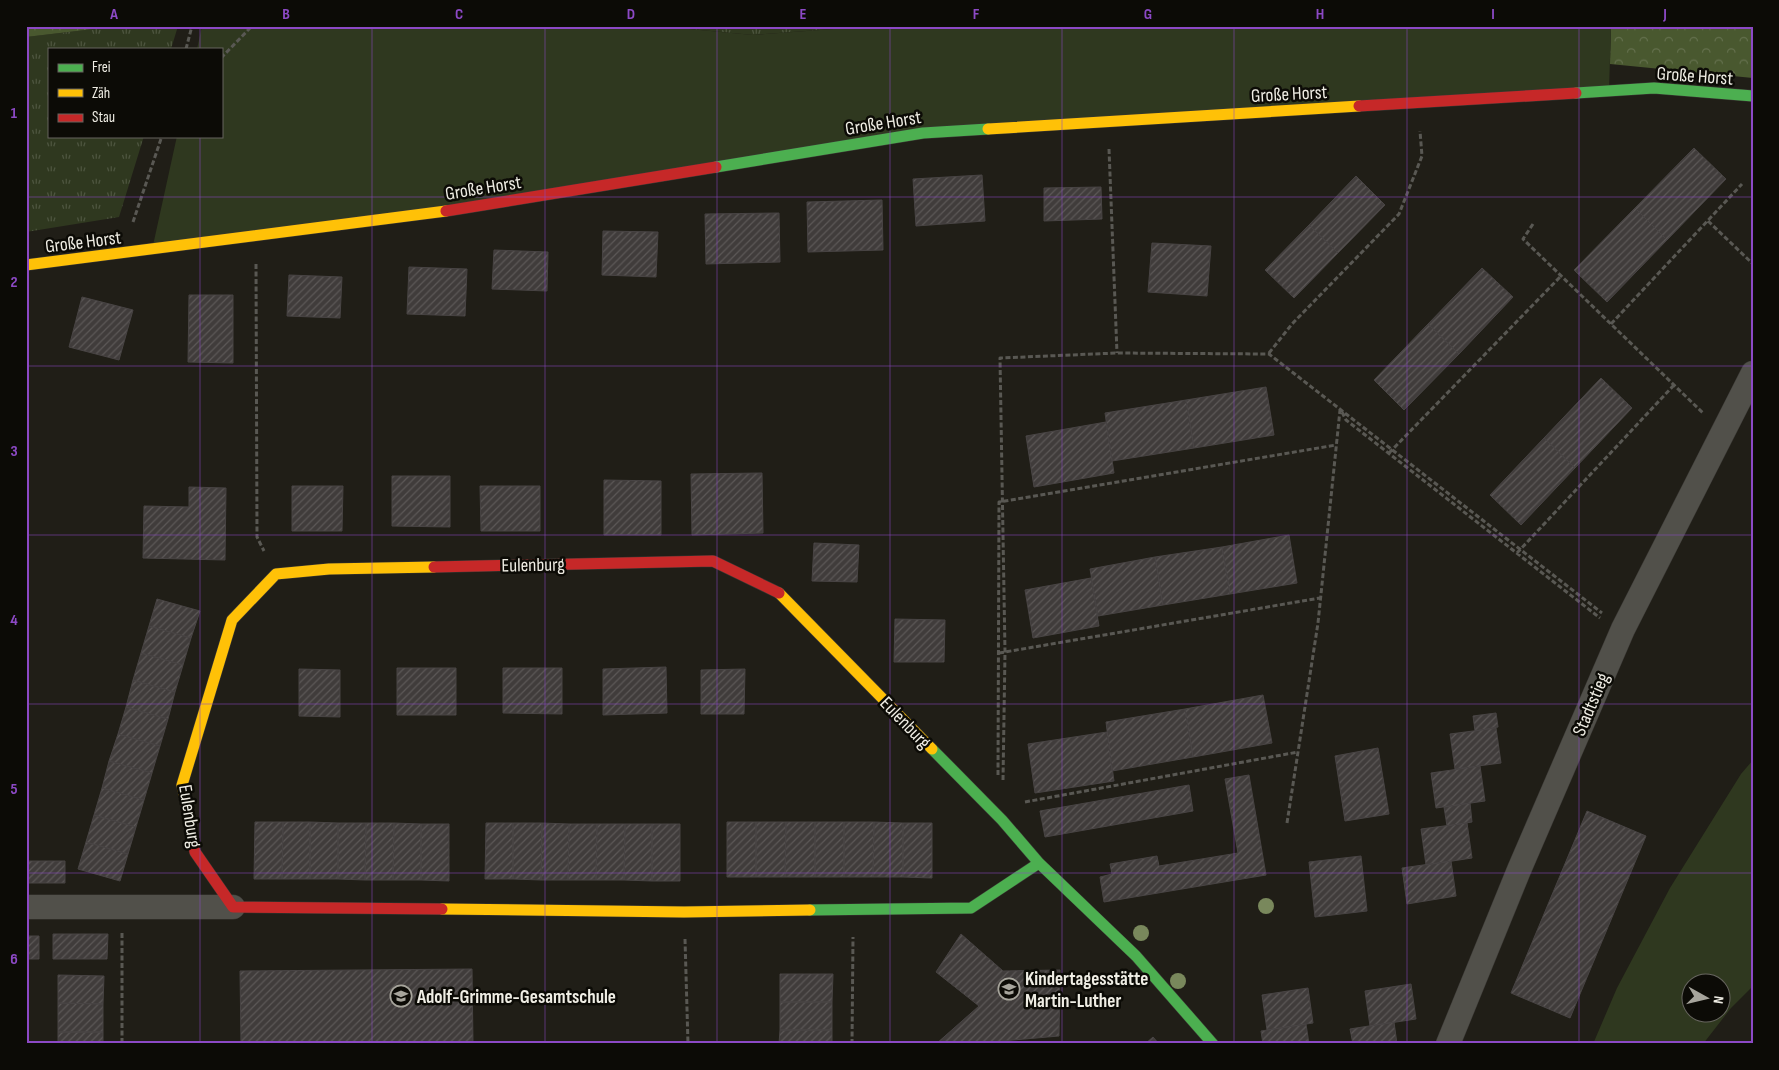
<svg xmlns="http://www.w3.org/2000/svg" width="1779" height="1070" font-family="'Sofia Sans Condensed',sans-serif">
<style>
.grass{fill:url(#grass-tufts)}
.forest{fill:url(#forest-crowns)}
.garden{fill:#2f381f;fill-rule:evenodd}
.building{fill:url(#building-hatch);stroke:#484444}
.lines{fill:none;stroke-linecap:round;stroke-linejoin:round}
.street-casing{stroke:#3b3935;stroke-width:25}
.fast-casing{stroke:#3b3935;stroke-width:12}
.slow-casing{stroke:#3b3935;stroke-width:12}
.jam-casing{stroke:#3b3935;stroke-width:12}
.path{stroke:#595853;stroke-width:3;stroke-dasharray:5 2.5;stroke-linecap:butt}
.street{stroke:#51504a;stroke-width:24}
.fast{stroke:#4caf50;stroke-width:11}
.slow{stroke:#ffc107;stroke-width:11}
.jam{stroke:#c62828;stroke-width:11}
.tree{fill:#79885c}
.grid{fill:none;stroke:#8c49c5;stroke-width:1;stroke-opacity:0.55}
.labels{text-anchor:middle;stroke-width:5;stroke-linejoin:round;paint-order:stroke}
.street-label{font-size:19px;fill:#efede4;stroke:#0c0b06}
.poi-label{font-size:19px;font-weight:bold;fill:#efede4;stroke:#0c0b06;text-anchor:start}
.neatline{fill:none;stroke:#8c49c5;stroke-width:2}
.grid-label{font-size:16px;text-anchor:middle;font-weight:bold;fill:#8c49c5}
</style>
<defs>
<pattern id="grass-tufts" width="24" height="20" patternUnits="userSpaceOnUse" patternTransform="scale(1.25)"><rect width="24" height="20" fill="#2f381f"/><path d="M3 7l-1-3M5 7V3M7 7l1-3M15 17l-1-3M17 17v-4M19 17l1-3" fill="none" stroke="#4d553f"/></pattern>
<pattern id="forest-crowns" width="20" height="18" patternUnits="userSpaceOnUse" patternTransform="scale(1.25)"><rect width="20" height="18" fill="#49582f"/><path d="M2 6a3 3 0 1 1 6 0M12 15a3 3 0 1 1 6 0" fill="none" stroke="#64704d"/></pattern>
<pattern id="building-hatch" width="6" height="6" patternUnits="userSpaceOnUse" patternTransform="scale(1.25)"><rect width="6" height="6" fill="#403c3b"/><path d="M-1 1l2-2M0 6l6-6M5 7l2-2" fill="none" stroke="#5c5857"/></pattern>
</defs>
<rect width="100%" height="100%" fill="#201e17"/>
<!-- grass -->
<path class="grass" d="M119 26H178L171 49H49V136H144L119 217 26 232V37Z
M658 26H874L753 35Z"/>
<!-- forest -->
<path class="forest" d="M26 26H119L26 37Z
M1611 26H1753V78L1610 64Z"/>
<!-- garden -->
<path class="garden" d="M202 26H658L753 35 874 26H1611L1609 91 923 133 152 250 177 136H221V49H197Z
M1753 760V986L1731 1008 1703 1044H1593L1617 988 1670 888 1741 774ZM1692 982H1722V1012H1692Z"/>
<!-- building -->
<path class="building" d="M1694 148 1726 179 1667 240 1635 208Z
M982 175 985 221 916 226 913 179Z
M1356 176 1385 205 1338 253 1309 225Z
M1101 187 1102 219 1044 221V188Z
M882 200 883 250 808 252 807 202Z
M1635 208 1667 240 1607 302 1574 270Z
M779 213 780 262 706 264 705 214Z
M1309 225 1338 253 1294 298 1265 270Z
M603 231 658 232 656 277 602 275Z
M1152 243 1211 246 1207 296 1148 292Z
M494 250 548 252 547 291 492 289Z
M409 267 467 269 465 316 407 314Z
M1482 268 1513 297 1459 354 1428 324Z
M289 275 342 277 340 318 287 316Z
M189 295H233V363L188 362Z
M82 297 133 310 119 360 69 347Z
M1428 324 1459 354 1404 410 1374 380Z
M1601 378 1632 408 1575 468 1544 438Z
M1266 387 1274 435 1194 448 1186 400Z
M1186 400 1194 448 1112 461 1105 413Z
M1106 422 1114 473 1034 487 1026 436Z
M1544 438 1575 468 1521 525 1490 495Z
M762 473 763 533 692 535 691 474Z
M392 476H450V527L392 526Z
M604 480 661 481V535H604Z
M292 486H343L342 531H292Z
M480 486H540V531H481Z
M189 487 226 488 225 560 143 558 144 506 189 507Z
M1289 535 1297 583 1230 594 1222 547Z
M814 543 859 545 857 582 812 581Z
M1222 547 1230 594 1163 605 1155 557Z
M1155 557 1163 605 1098 616 1090 569Z
M1091 578 1099 626 1033 638 1025 590Z
M157 599 200 611 191 638 149 626Z
M895 619 945 620 944 662H894Z
M149 626 191 638 183 665 141 653Z
M141 653 183 665 175 692 133 680Z
M666 667 667 713 603 715V669Z
M397 668H456V715H397Z
M503 668H562V714L503 713Z
M299 669 340 670V717L299 716Z
M745 669 744 714H701V670Z
M133 680 175 692 168 719 126 707Z
M1263 695 1272 743 1193 757 1185 709Z
M126 707 168 719 160 746 118 734Z
M1185 709 1193 757 1112 771 1106 722Z
M1496 713 1498 727 1475 731 1473 716Z
M1496 728 1501 763 1455 769 1450 734Z
M1107 732 1114 781 1035 793 1028 744Z
M118 734 160 746 152 773 109 761Z
M1378 748 1389 814 1345 821 1335 756Z
M109 761 152 773 144 800 102 788Z
M1480 766 1485 801 1436 808 1431 773Z
M1249 775 1266 875 1104 902 1100 877 1112 874 1110 864 1157 856 1159 866 1238 853 1225 779Z
M1189 785 1193 811 1045 837 1040 811Z
M102 788 144 800 136 827 94 815Z
M1470 803 1472 822 1447 826 1444 807Z
M1587 811 1646 836 1570 1018 1511 993Z
M94 815 136 827 128 854 86 842Z
M255 822H283L282 879H254Z
M283 822H310V879H282Z
M310 822 338 823V879H310Z
M727 822H756V877H727Z
M756 822H786L785 877H756Z
M786 822H815V877H785Z
M815 822H844V877H815Z
M844 822H874L873 877H844Z
M874 822 903 823V877H873Z
M338 823H366L365 880 338 879Z
M366 823H394L393 880H365Z
M394 823 421 824V880H393Z
M486 823H513V879H485Z
M513 823H542L541 880 513 879Z
M542 823 569 824 568 880H541Z
M903 823H932V878L903 877Z
M1467 823 1472 858 1426 865 1421 829Z
M421 824H449V881L421 880Z
M569 824H597L596 880H568Z
M597 824H625L624 880H596Z
M625 824H652V881L624 880Z
M652 824H680V881H652Z
M86 842 128 854 120 881 78 869Z
M1361 856 1367 911 1315 917 1309 862Z
M26 861H65V883H26Z
M1451 861 1456 896 1407 904 1402 868Z
M53 934H108L107 959H53Z
M961 934 1003 971 1060 970 1059 1036 1002 1041 999 1044H936L979 1006 936 972Z
M26 936H39V959H26Z
M472 969 473 1044H241L240 971Z
M780 974H833L832 1002H780Z
M58 975 104 976 103 1004 58 1003Z
M1411 984 1416 1019 1370 1026 1365 991Z
M1308 988 1313 1023 1267 1030 1262 995Z
M780 1002H832V1030H780Z
M58 1003 103 1004V1032H58Z
M1394 1022 1397 1044H1353L1350 1029Z
M1306 1024 1309 1044H1263L1261 1031Z
M780 1030H832V1044H779Z
M58 1032H103V1044H58Z
M1153 1037 1159 1044H1145Z"/>
<g class="lines">
<!-- street casing -->
<g class="street-casing">
<path id="street" d="M26 907H233
M1448 1044 1519 870 1623 629 1753 373"/>
</g>
<!-- fast casing -->
<g class="fast-casing">
<path id="fast" d="M1576 93 1654 88 1753 96
M716 167 923 133 988 129
M932 749 1002 820 1039 863 1136 956 1213 1044
M810 910 971 908 1039 863"/>
</g>
<!-- slow casing -->
<g class="slow-casing">
<path id="slow" d="M988 129 1359 106
M26 265 446 211
M779 593 932 749
M185 799 182 785 232 620 276 574 329 569 434 567
M442 909 684 912 810 910"/>
</g>
<!-- jam casing -->
<g class="jam-casing">
<path id="jam" d="M1359 106 1576 93
M446 211 716 167
M434 567 713 561 779 593
M185 799 195 852 233 907 442 909"/>
</g>
<!-- path -->
<path class="path" d="M186 49 192 26
M221 58 252 26
M1109 149 1117 353
M1708 221 1753 264
M133 222 162 136
M1533 224 1523 239 1704 414
M256 264 257 537 264 551
M1611 324 1742 184
M1269 353 1292 324 1399 214 1422 156 1420 131
M1342 412 1346 420 1600 618
M1389 453 1561 276
M1517 553 1674 385
M999 653 1320 598
M998 775 999 502 1336 445
M1003 780 1005 652 1000 358 1117 353 1269 354 1602 613
M1025 802 1298 752
M1287 823 1318 623 1340 410
M122 933V1044
M685 939 688 1044
M852 1044 853 937"/>
<!-- street -->
<use href="#street" class="street"/>
<!-- fast -->
<use href="#fast" class="fast"/>
<!-- slow -->
<use href="#slow" class="slow"/>
<!-- jam -->
<use href="#jam" class="jam"/>
</g>
<!-- trees -->
<g class="tree">
<circle cx="1266" cy="906" r="8"/>
<circle cx="1141" cy="933" r="8"/>
<circle cx="1178" cy="981" r="8"/>
</g>
<!-- grid -->
<path class="grid" d="M200 26V49M372 26V1044M545 26V1044M717 26V1044M890 26V1044M1062 26V1044M1234 26V1044M1407 26V1044M1579 26V1044M200 136V1044M26 197H1753M26 366H1753M26 535H1753M26 704H1753M26 873H1753"/>
<!-- icons -->
<defs>
<g id="school-ring" transform="scale(1.125)"><circle r="9.5" fill="#0c0b06" stroke="#a7a59c" stroke-width="1.5"/><path d="M0-5L7-2L0 1L-7-2ZM-4 1L0 2.5L4 1V4Q0 6-4 4Z" fill="#a7a59c"/></g>
</defs>
<g fill-rule="evenodd">
<use href="#school-ring" x="1009" y="989"/>
<use href="#school-ring" x="401" y="996"/>
</g>
<g class="labels">
<!-- street labels -->
<g class="street-label">
<text transform="translate(1695 75) rotate(4)" y="7">Große Horst</text>
<text transform="translate(1289 93) rotate(-3)" y="7">Große Horst</text>
<text transform="translate(883 122) rotate(-9)" y="7">Große Horst</text>
<text transform="translate(483 187) rotate(-9)" y="7">Große Horst</text>
<text transform="translate(83 241) rotate(-7)" y="7">Große Horst</text>
<text transform="translate(533 564) rotate(-1)" y="7">Eulenburg</text>
<text transform="translate(1590 704) rotate(-67)" y="7">Stadtstieg</text>
<text transform="translate(906 722) rotate(46)" y="7">Eulenburg</text>
<text transform="translate(191 816) rotate(81)" y="7">Eulenburg</text>
</g>
<!-- poi labels -->
<g class="poi-label">
<text x="1025" y="985">Kindertagesstätte<tspan x="1025" dy="22">Martin-Luther</tspan></text>
<text x="417" y="1003">Adolf-Grimme-Gesamtschule</text>
</g>
</g>
<!-- border -->
<rect width="1779" height="1070" fill="none" stroke="#0c0b06" stroke-width="55"/>
<!-- legend -->
<rect x="48" y="48" width="175" height="90" fill="#0c0b06" stroke="#67655f"/>
<rect x="58" y="64" width="25" height="8" fill="#4caf50" stroke="#67655f"/>
<text x="92" y="72" font-size="15" fill="#efede4">Frei</text>
<rect x="58" y="89" width="25" height="8" fill="#ffc107" stroke="#67655f"/>
<text x="92" y="98" font-size="15" fill="#efede4">Zäh</text>
<rect x="58" y="114" width="25" height="8" fill="#c62828" stroke="#67655f"/>
<text x="92" y="122" font-size="15" fill="#efede4">Stau</text>
<!-- north arrow -->
<g transform="translate(1706 998) rotate(98)"><circle r="24" fill="#0c0b06" stroke="#67655f"/>
<path d="M0-4L9 19L0 12L-9 19Z" fill="#a7a59c"/>
<text y="-8" font-size="14" font-weight="bold" text-anchor="middle" fill="#efede4">N</text>
</g>
<rect x="28" y="28" width="1724" height="1014" class="neatline"/>
<g class="grid-label">
<text x="114" y="19">A</text>
<text x="286" y="19">B</text>
<text x="459" y="19">C</text>
<text x="631" y="19">D</text>
<text x="803" y="19">E</text>
<text x="976" y="19">F</text>
<text x="1148" y="19">G</text>
<text x="1320" y="19">H</text>
<text x="1493" y="19">I</text>
<text x="1665" y="19">J</text>
<text x="14" y="118">1</text>
<text x="14" y="287">2</text>
<text x="14" y="456">3</text>
<text x="14" y="625">4</text>
<text x="14" y="794">5</text>
<text x="14" y="964">6</text>
</g>
</svg>
